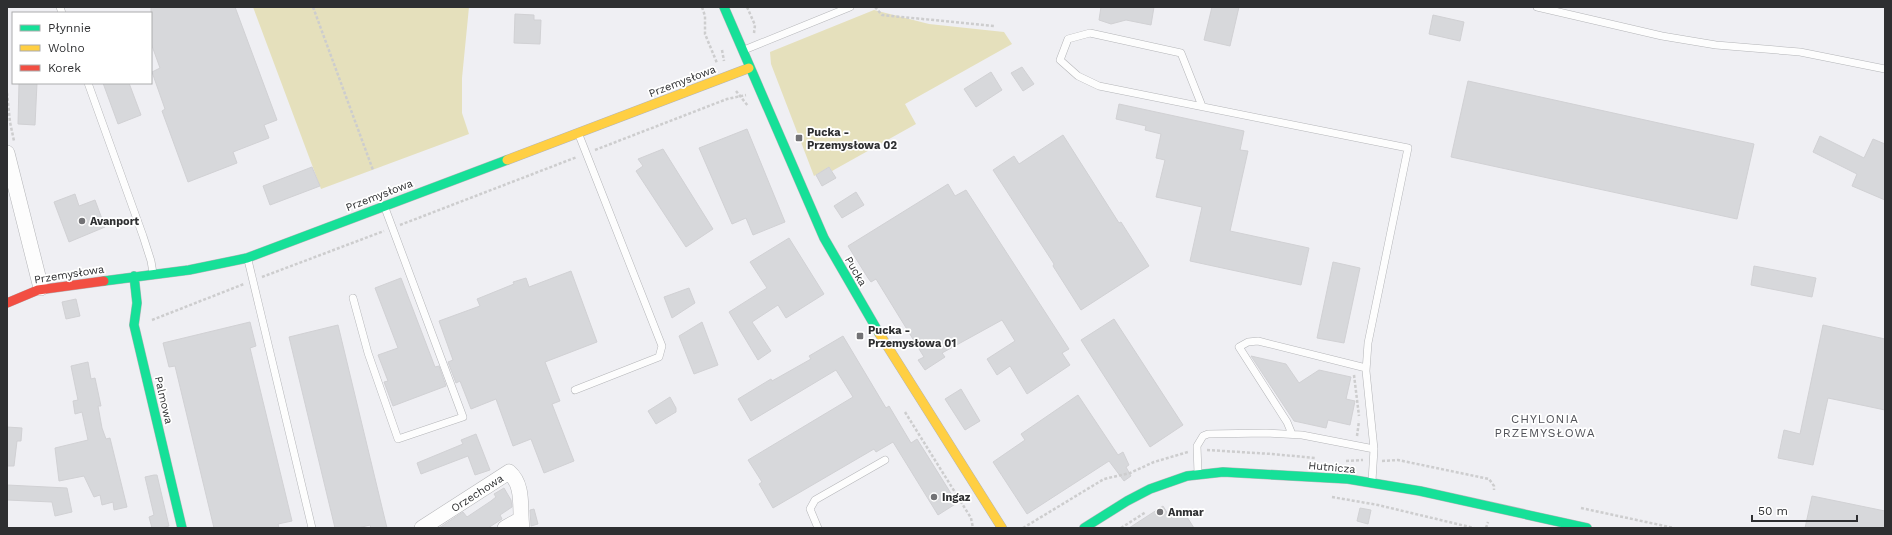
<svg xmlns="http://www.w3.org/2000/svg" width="1892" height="535" font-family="'Work Sans',sans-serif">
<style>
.green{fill:#e5e0bc}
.building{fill:#d7d8db;stroke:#d1d1d4}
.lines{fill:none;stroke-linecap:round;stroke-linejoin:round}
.lane-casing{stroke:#b4b5b8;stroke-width:8}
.street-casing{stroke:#b4b5b8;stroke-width:16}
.fast-casing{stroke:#b4b5b8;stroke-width:10}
.slow-casing{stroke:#b4b5b8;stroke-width:10}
.jam-casing{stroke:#b4b5b8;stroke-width:10}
.path{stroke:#cdcdce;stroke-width:2.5;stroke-dasharray:3 2;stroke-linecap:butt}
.lane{stroke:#fdfdfd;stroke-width:7}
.street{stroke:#fdfdfd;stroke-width:15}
.fast{stroke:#16e098;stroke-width:9}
.slow{stroke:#ffcf43;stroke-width:9}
.jam{stroke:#f24e42;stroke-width:9}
.poi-dot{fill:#727275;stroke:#fff;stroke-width:1.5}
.labels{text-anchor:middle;stroke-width:3.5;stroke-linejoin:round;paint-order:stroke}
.street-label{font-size:11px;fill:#2e2f31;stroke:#fff}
.poi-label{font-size:11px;font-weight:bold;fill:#2e2f31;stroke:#fff;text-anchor:start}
.neighbourhood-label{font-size:12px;letter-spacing:1px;fill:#515258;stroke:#fff}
</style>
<rect width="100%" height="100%" fill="#efeff3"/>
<!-- green -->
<path class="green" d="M253 7H469L462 78V113L469 134 321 189Z
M874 10 929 24 1004 32 1012 44 905 104 916 124 832 171 829 167 814 176 771 64 770 52Z"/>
<!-- building -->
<path class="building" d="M151 7H235L277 120 264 125 269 138 233 152 237 163 188 182 162 111 165 109 152 72 160 68 151 43Z
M1101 7H1154L1151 25 1126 20 1111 24 1099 20Z
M1212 7H1239L1230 46 1204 40Z
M515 14 534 15V20H541L540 44 514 43Z
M1433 15 1464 22 1460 41 1429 34Z
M1022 67 1034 84 1023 91 1011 73Z
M991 72 1002 90 976 107 964 89Z
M1468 81 1754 144 1737 219 1451 157Z
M19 83H37L35 125 18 124Z
M103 83H129L141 115 118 124Z
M1119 104 1244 131 1240 150 1248 151 1230 231 1309 248 1301 285 1190 261 1202 207 1156 197 1165 160 1156 158 1161 134 1145 130 1146 126 1116 119Z
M747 129 785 222 753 235 746 218 732 224 699 148Z
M1063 135 1119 223 1121 222 1149 266 1081 310 1053 266 1054 264 993 170 1014 156 1019 164Z
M1820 136 1864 158 1873 139 1885 144V200L1852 186 1857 174 1813 152Z
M663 149 713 229 686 247 636 171 643 166 638 159Z
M312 167 320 186 270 205 263 186Z
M829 167 836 178 822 186 816 175Z
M948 184 955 196 966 190 1069 349 1062 353 1070 365 1027 394 1010 366 997 375 987 359 1015 341 1002 320 942 353 945 357 925 370 918 360 924 357 876 279 871 282 868 278 848 246Z
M856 192 864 205 842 218 834 206Z
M75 194 79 206 95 200 105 227 69 242 54 202Z
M789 238 824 294 786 318 778 305 752 322 771 351 758 360 729 312 767 288 750 262Z
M1333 262 1360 268 1344 343 1317 338Z
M1754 266 1816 278 1812 297 1751 285Z
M571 271 597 342 545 362 560 401 552 404 574 461 544 473 531 439 513 446 496 399 471 409 460 381 456 383 448 362 453 360 439 321 480 306 477 299 514 284 513 282 526 278 529 287Z
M401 278 435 367 439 366 446 386 393 406 384 382 388 381 378 355 398 348 375 288Z
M689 288 695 303 672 318 664 297Z
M76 299 80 316 66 319 62 302Z
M1114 319 1183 425 1150 447 1081 340Z
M250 322 256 346 250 348 292 521 278 524 279 528H214L175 366 169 367 163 343Z
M702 322 718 365 694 374 679 336Z
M338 325 387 528H371L370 525 358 528H335L289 337Z
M1823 325 1885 339V410L1828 398 1813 465 1778 458 1784 430 1800 434Z
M843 336 886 408 889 406 911 443 917 439 957 503 938 515 893 442 876 452 874 449 773 508 759 484 762 482 748 460 853 397 836 370 751 421 738 399 771 379 772 381 811 359 809 356Z
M1251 356 1286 364 1299 383 1319 370 1351 377 1346 399 1355 401 1350 425 1328 420 1326 428 1294 421Z
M88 362 91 379 95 378 101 406H98L102 428 106 439 110 438 127 507 114 510 113 502 102 505 100 495 94 497 84 476 59 481 55 448 88 440 82 412 75 414 73 401 78 400 71 366Z
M961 389 980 421 965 430 945 399Z
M1078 395 1118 455 1123 452 1129 465 1126 467 1131 476 1124 481 1109 461 1027 514 993 462 1025 440 1021 434Z
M670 397 676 408V412L656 424 648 411Z
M7 427 22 428 21 441H17L14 466H7Z
M476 434 490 470 475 475 468 456 421 474 417 463 463 444 461 440Z
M154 475H157L169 526 162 528H152L149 517 154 515 145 477Z
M7 485 67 488 72 512 55 516 52 502 7 500Z
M504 488 511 500 512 507 500 515 502 519 488 528H439L463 512 467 517 491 501 496 497 494 494Z
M1812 496 1885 511V528H1805Z
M1163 506 1170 517 1182 509 1194 528H1129Z
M1360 508 1371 510 1368 524 1357 521Z
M534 509 538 524 531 526 530 510Z"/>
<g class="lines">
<!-- lane casing -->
<g class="lane-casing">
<path id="lane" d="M60 7 62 13
M1537 7 1662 36 1716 45 1800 52 1885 69
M744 50 850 7
M88 83 143 236 151 261 153 273
M1202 106 1181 53 1090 33 1068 39 1060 60 1078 76 1099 86 1408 148 1368 343 1366 371 1374 449 1372 481
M248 260 312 528
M353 298 368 353 398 439 463 417 385 208
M575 390 659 357 662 346 579 135
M1292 434 1287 422 1239 347 1248 342 1258 341 1366 368
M1198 473 1197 446 1203 436 1208 434 1266 433 1302 435 1374 449
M818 528 810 509 815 500 885 460"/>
</g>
<!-- street casing -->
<g class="street-casing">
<path id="street" d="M7 153 41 288
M422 528 509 472C525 486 519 509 522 528
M505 528 521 519"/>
</g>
<!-- fast casing -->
<g class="fast-casing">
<path id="fast" d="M724 7 824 238 879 333
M134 276 137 303 134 325 182 528
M104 281 189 270 247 258 507 160
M1084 528 1127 501 1150 489 1187 476 1223 472 1348 479 1420 491 1587 528"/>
</g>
<!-- slow casing -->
<g class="slow-casing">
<path id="slow" d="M507 160 749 68
M879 333 1002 528"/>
</g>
<!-- jam casing -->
<g class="jam-casing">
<path id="jam" d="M7 303 38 290 104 281"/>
</g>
<!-- path -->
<path class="path" d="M313 7 373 170
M702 7 705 16V34L717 63
M747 7 755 25 754 33
M875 7 882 15 994 26
M722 50 724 61
M736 91 748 106
M7 93 10 122 14 141
M595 150 727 99 746 95
M400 225 577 157
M262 277 384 231
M152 320 244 284
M1354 375 1359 416
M905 412 971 518 973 528
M1357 436 1359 421
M1207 450 1272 454 1315 458
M1346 461 1363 460
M1382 461 1398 460 1489 479 1494 486V490
M1332 497 1378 505 1474 528
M1581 508 1674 528
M1023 528 1104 479 1130 473 1154 462 1188 452
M1121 528 1146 512
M1486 528 1488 522"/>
<!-- lane -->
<use href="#lane" class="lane"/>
<!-- street -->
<use href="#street" class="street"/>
<!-- fast -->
<use href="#fast" class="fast"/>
<!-- slow -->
<use href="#slow" class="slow"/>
<!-- jam -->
<use href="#jam" class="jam"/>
</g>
<!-- markers -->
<g class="poi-dot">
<rect x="795" y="134" width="8" height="8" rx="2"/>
<circle cx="82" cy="221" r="4"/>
<rect x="856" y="332" width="8" height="8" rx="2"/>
<circle cx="934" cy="497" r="4"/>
<circle cx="1160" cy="512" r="4"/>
</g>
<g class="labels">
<!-- street labels -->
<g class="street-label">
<text transform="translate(682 81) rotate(-21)" y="4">Przemysłowa</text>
<text transform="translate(379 195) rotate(-21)" y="4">Przemysłowa</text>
<text transform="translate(856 271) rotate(60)" y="4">Pucka</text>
<text transform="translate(69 274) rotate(-9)" y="4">Przemysłowa</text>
<text transform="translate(164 400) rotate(77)" y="4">Palmowa</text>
<text transform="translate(1332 467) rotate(5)" y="4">Hutnicza</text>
<text transform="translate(477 493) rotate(-33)" y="4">Orzechowa</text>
</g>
<!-- poi labels -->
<g class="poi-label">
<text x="807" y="136">Pucka -<tspan x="807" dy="13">Przemysłowa 02</tspan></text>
<text x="90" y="225">Avanport</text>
<text x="868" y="334">Pucka -<tspan x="868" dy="13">Przemysłowa 01</tspan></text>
<text x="942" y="501">Ingaz</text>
<text x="1168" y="516">Anmar</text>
</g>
<!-- neighbourhood labels -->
<g class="neighbourhood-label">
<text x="1545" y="423">CHYLONIA<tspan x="1545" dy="14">PRZEMYSŁOWA</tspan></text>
</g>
</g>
<!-- border -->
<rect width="1892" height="535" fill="none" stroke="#2e2f31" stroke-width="16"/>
<!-- legend -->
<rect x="12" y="12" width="140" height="72" fill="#ffffff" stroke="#abacad"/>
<rect x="20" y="25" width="20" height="6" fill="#16e098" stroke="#abacad"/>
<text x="48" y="32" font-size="12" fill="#2e2f31">Płynnie</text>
<rect x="20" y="45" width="20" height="6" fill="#ffcf43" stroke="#abacad"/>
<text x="48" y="52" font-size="12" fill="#2e2f31">Wolno</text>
<rect x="20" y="65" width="20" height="6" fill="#f24e42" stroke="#abacad"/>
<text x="48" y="72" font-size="12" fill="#2e2f31">Korek</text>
<!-- scale -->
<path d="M1752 515v6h105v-6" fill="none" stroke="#2e2f31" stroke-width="2"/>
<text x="1758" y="515" font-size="12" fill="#2e2f31" stroke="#ffffff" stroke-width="3" paint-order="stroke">50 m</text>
</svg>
